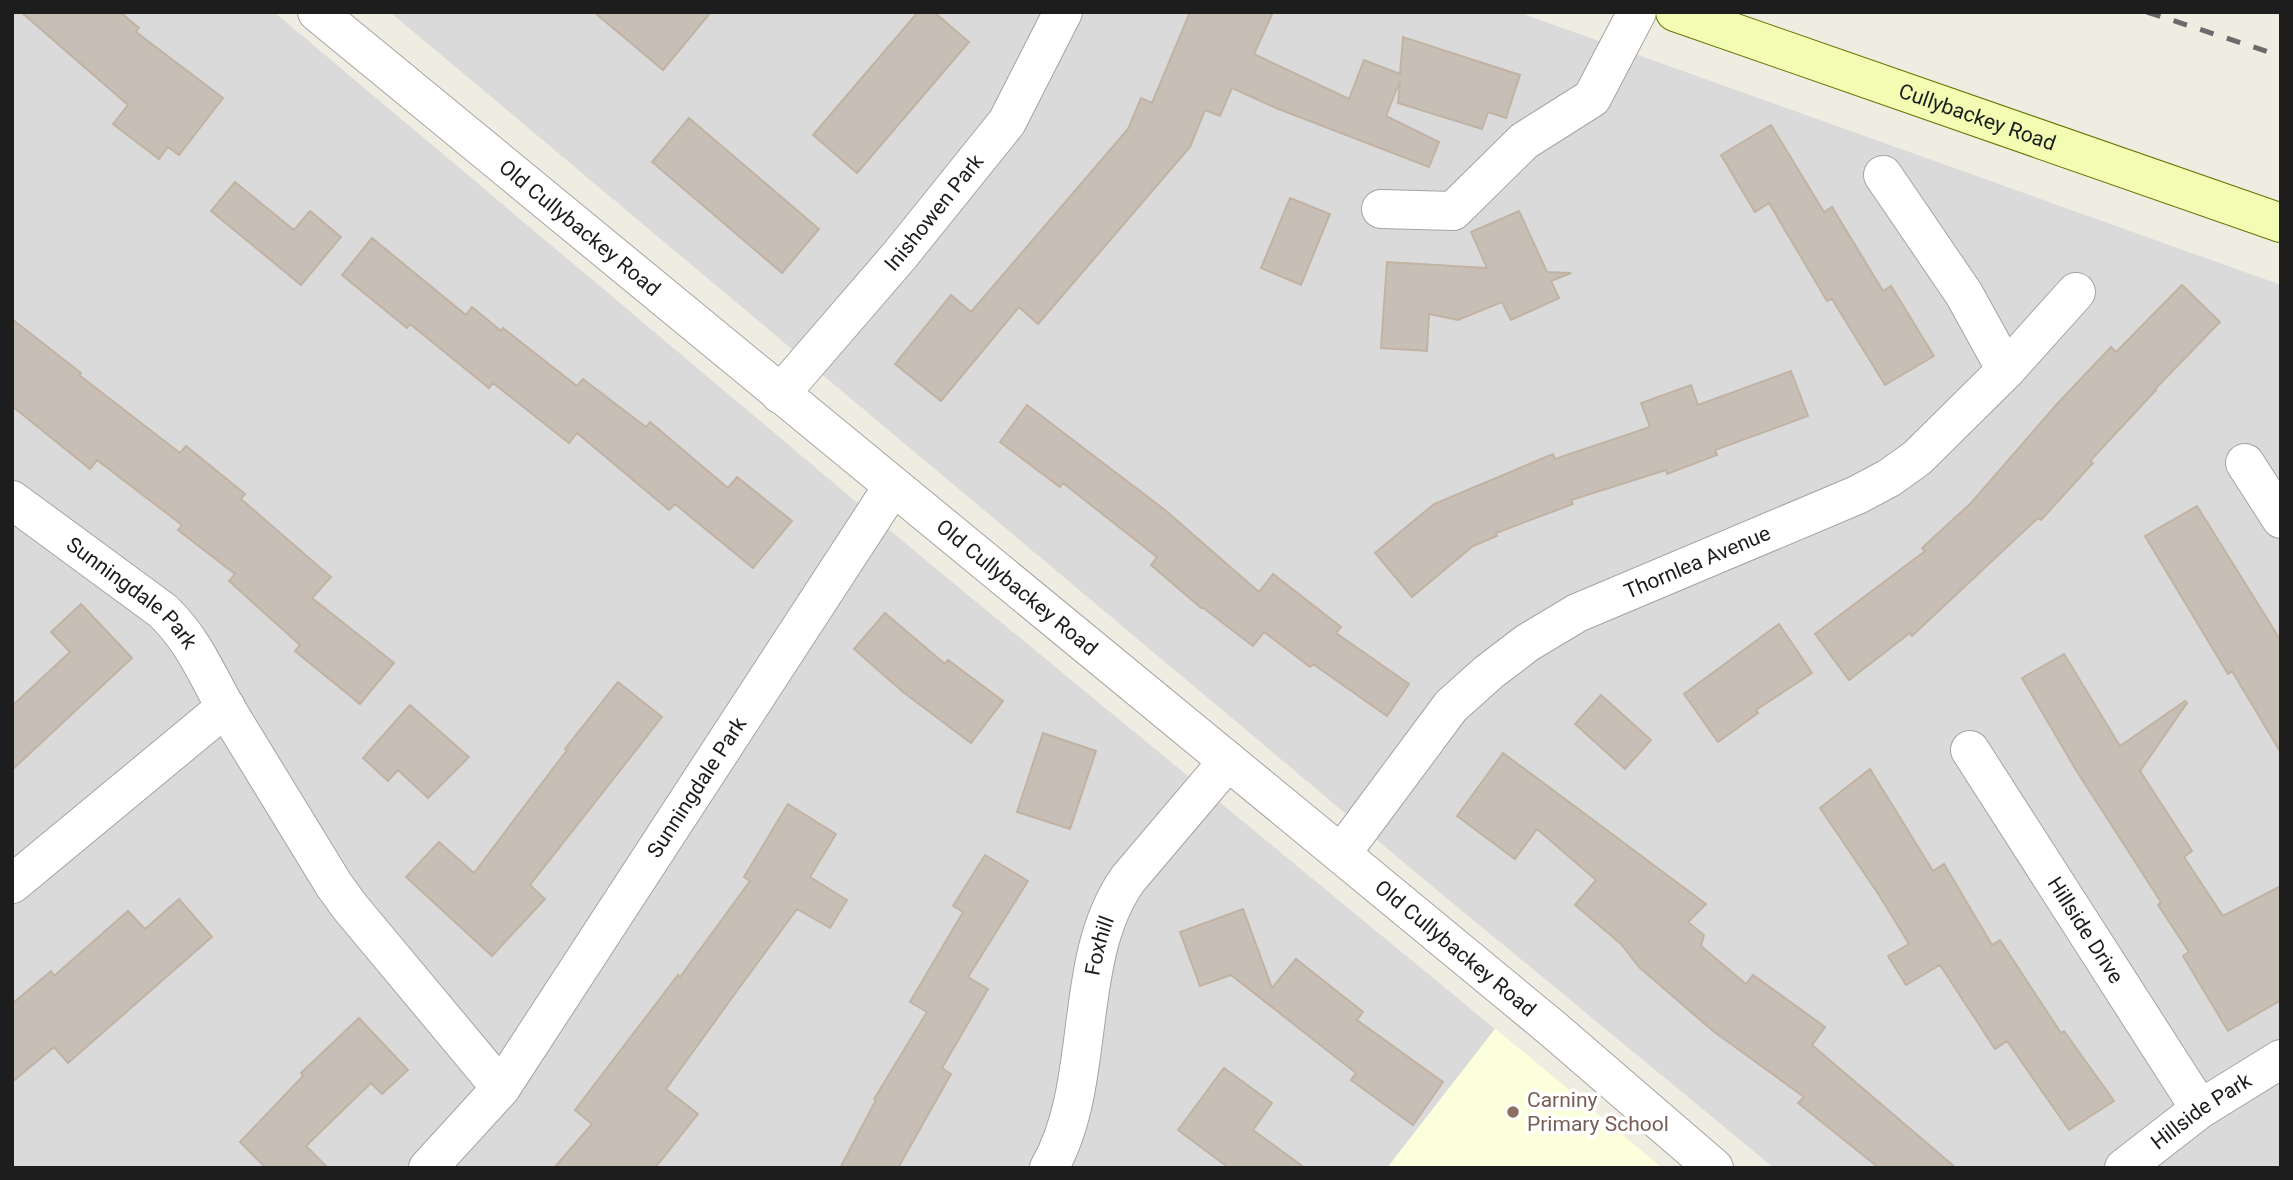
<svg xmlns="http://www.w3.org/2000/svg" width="2293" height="1180" font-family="Roboto,sans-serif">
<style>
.residential{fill:#dbdada}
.education{fill:#fcffdb}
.building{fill:#c7beb5;stroke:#c1b3a4;stroke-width:2}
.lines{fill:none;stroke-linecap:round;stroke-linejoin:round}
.minor-casing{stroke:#a4a4a4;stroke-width:40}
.tertiary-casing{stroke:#a4a4a4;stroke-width:40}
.secondary-casing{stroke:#617800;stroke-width:40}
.minor{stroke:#fff;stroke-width:38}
.tertiary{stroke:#fff;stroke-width:38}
.secondary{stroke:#f3fcb3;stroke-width:38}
.rail{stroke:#6b6b6b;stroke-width:5;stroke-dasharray:14 14;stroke-linecap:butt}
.education-dot{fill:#8d6e63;stroke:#fff;stroke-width:2.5}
.labels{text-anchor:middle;stroke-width:7;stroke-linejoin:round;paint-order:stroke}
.street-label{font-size:21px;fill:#1d1d1d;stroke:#fff}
.education-label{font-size:21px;fill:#785e54;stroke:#fff;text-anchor:start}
</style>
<rect width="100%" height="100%" fill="#efece2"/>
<!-- residential -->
<path class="residential" d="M12 12H274L917 553 1495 1029 1387 1168H12Z
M390 12H1518L2281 285V1168H1774L1426 881Z"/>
<!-- education -->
<path class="education" d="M1495 1029 1531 1058 1662 1168H1387Z"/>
<!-- building -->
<path class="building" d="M21 12H120L139 28 136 32 223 98 179 155 168 147 159 159 113 124 128 105Z
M594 12H711L663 70Z
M918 12H934L969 42 857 173 813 135Z
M1190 12H1273L1254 54 1349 99 1364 60 1400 74 1403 37 1520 75 1506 118 1488 112 1482 129 1398 103 1400 81 1386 116 1439 142 1429 167 1276 108 1232 88 1220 116 1205 110 1190 147 1038 324 1019 307 941 401 895 364 951 295 971 312 1128 129 1141 98 1152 103Z
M689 118 819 229 782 273 652 162Z
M1771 125 1824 212 1832 207 1883 291 1891 286 1934 356 1885 385 1832 299 1827 301 1769 203 1755 212 1721 155Z
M235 182 294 230 310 211 341 237 301 285 211 211Z
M1290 198 1330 214 1301 285 1261 268Z
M1519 211 1547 272 1571 273 1551 281 1559 298 1511 320 1502 302 1458 320 1429 314 1427 351 1381 348 1387 262 1487 268 1471 232Z
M372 238 466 315 472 307 501 331 503 328 577 386 583 379 646 427 650 422 728 488 737 477 792 521 753 568 675 504 669 510 577 433 569 443 493 383 489 388 410 324 407 328 342 275Z
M2182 285 2220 322 2155 389 2156 390 2090 461 2093 463 2041 520 2038 518 1912 636 1910 633 1849 680 1815 634 1925 551 1922 548 1971 503 2057 404 2111 347 2116 352Z
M12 319 81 373 79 375 180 453 186 446 245 494 241 499 331 577 312 598 394 663 360 704 295 651 300 645 229 581 235 574 178 530 182 525 97 460 90 469 12 406Z
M1791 371 1808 416 1715 450 1717 455 1667 474 1666 470 1571 500 1573 504 1496 533 1497 536 1473 546 1412 597 1375 553 1434 504 1553 454 1555 459 1650 427 1641 403 1691 385 1698 405Z
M1027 405 1165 510 1259 592 1273 574 1341 627 1336 633 1409 684 1387 716 1313 664 1310 667 1264 632 1253 646 1202 607 1201 608 1151 565 1157 557 1063 483 1060 487 1000 442Z
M2197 506 2281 641V753L2232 671 2228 674 2145 536Z
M81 604 132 658 12 770V706L70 652 51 632Z
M885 613 945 664 948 660 1003 701 971 743 903 692 854 649Z
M1779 624 1812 673 1756 710 1758 713 1718 742 1684 694Z
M2064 654 2120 746 2185 701 2187 703 2140 771 2192 851 2184 857 2223 916 2281 886V1000L2228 1031 2183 956 2189 952 2158 905 2161 902 2076 770 2022 678Z
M618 682 662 717 530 885 545 899 492 956 406 877 439 842 474 873 567 750 565 749Z
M1601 695 1651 740 1625 769 1575 724Z
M410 705 469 757 428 798 398 770 388 781 363 758Z
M1043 733 1096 751 1070 829 1017 812Z
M1503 753 1706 904 1688 922 1704 935 1701 946 1746 984 1753 975 1825 1027 1812 1045 1956 1168H1879L1798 1103 1804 1097 1713 1031 1639 967 1621 944 1575 905 1596 880 1537 829 1515 859 1457 816Z
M1870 769 1933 871 1944 864 1992 945 2000 940 2061 1033 2064 1031 2114 1101 2069 1130 2007 1041 1995 1049 1940 965 1906 985 1888 956 1909 944 1879 895 1820 808Z
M788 804 836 834 810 877 847 900 830 928 797 909 734 995 666 1089 698 1114 655 1168H554L592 1124 575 1110 678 975 680 977 750 881 744 877Z
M985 855 1028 881 968 977 988 989 942 1068 951 1074 898 1168H840L876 1100 874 1099 927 1012 910 1002 963 912 953 906Z
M179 899 212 937 68 1063 54 1047 12 1082V1004L51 971 54 976 128 911 145 929Z
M1243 909 1272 988 1296 959 1363 1012 1357 1020 1443 1082 1413 1125 1351 1080 1356 1073 1231 975 1200 986 1180 932Z
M359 1018 408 1070 382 1094 371 1083 306 1146 328 1168H266L240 1142 303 1076 301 1073Z
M1224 1068 1272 1103 1253 1130 1305 1168H1229L1178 1130Z"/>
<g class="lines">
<!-- minor casing -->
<g class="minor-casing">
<g id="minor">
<path d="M1883 175 1964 294 2006 370"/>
<path d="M1381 209 1453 211 1524 141 1592 98 1637 12"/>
<path id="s1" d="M780 394 900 255 1007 122 1063 12"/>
<path d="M2245 463 2281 519"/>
<path id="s2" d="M12 500 163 611C194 641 206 673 227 710 262 768 298 826 334 885L350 907 501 1088"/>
<path id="s3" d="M1970 750 2200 1109"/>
<path id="s4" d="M1341 854 1451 706 1489 672 1527 643 1577 613 1857 495 1889 478 1917 458 2006 370 2076 292"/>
<path d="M12 884 226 707"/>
<path id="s5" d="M428 1168 501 1088 893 486"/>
<path id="s6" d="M1049 1168C1098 1083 1071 959 1128 879L1228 761"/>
<path id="s7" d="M2124 1168 2200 1109 2281 1059"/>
</g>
</g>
<!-- tertiary casing -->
<g class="tertiary-casing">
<g id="tertiary">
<path id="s8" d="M317 12 1341 854 1553 1029 1714 1168"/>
</g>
</g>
<!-- secondary casing -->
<g class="secondary-casing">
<g id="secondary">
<path id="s9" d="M1675 12 2281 223"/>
</g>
</g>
<!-- minor -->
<use href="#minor" class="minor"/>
<!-- tertiary -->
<use href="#tertiary" class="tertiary"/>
<!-- secondary -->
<use href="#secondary" class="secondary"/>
<!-- rail -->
<path class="rail" d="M2147 12 2281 56"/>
</g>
<!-- markers -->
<circle class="education-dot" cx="1513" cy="1112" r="7"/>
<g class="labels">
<!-- street labels -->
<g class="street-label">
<text dy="7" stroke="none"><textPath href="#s9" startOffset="320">Cullybackey Road</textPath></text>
<text dy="7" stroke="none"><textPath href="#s1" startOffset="238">Inishowen Park</textPath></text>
<text dy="7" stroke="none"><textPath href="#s8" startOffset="340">Old Cullybackey Road</textPath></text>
<text dy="7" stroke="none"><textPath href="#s4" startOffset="472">Thornlea Avenue</textPath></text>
<text dy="7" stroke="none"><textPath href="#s8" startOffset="906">Old Cullybackey Road</textPath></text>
<text dy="7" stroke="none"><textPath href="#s2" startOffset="152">Sunningdale Park</textPath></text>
<text dy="7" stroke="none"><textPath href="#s5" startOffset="467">Sunningdale Park</textPath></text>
<text dy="7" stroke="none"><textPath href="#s3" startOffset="214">Hillside Drive</textPath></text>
<text dy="7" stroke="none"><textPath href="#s6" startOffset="229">Foxhill</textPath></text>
<text dy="7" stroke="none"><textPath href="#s8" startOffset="1474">Old Cullybackey Road</textPath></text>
<text dy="7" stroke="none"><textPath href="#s7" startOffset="96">Hillside Park</textPath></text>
</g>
<!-- education labels -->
<g class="education-label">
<text x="1527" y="1107">Carniny<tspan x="1527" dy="24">Primary School</tspan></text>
</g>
</g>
<!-- border -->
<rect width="2293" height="1180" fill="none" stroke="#1d1d1d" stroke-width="28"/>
</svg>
